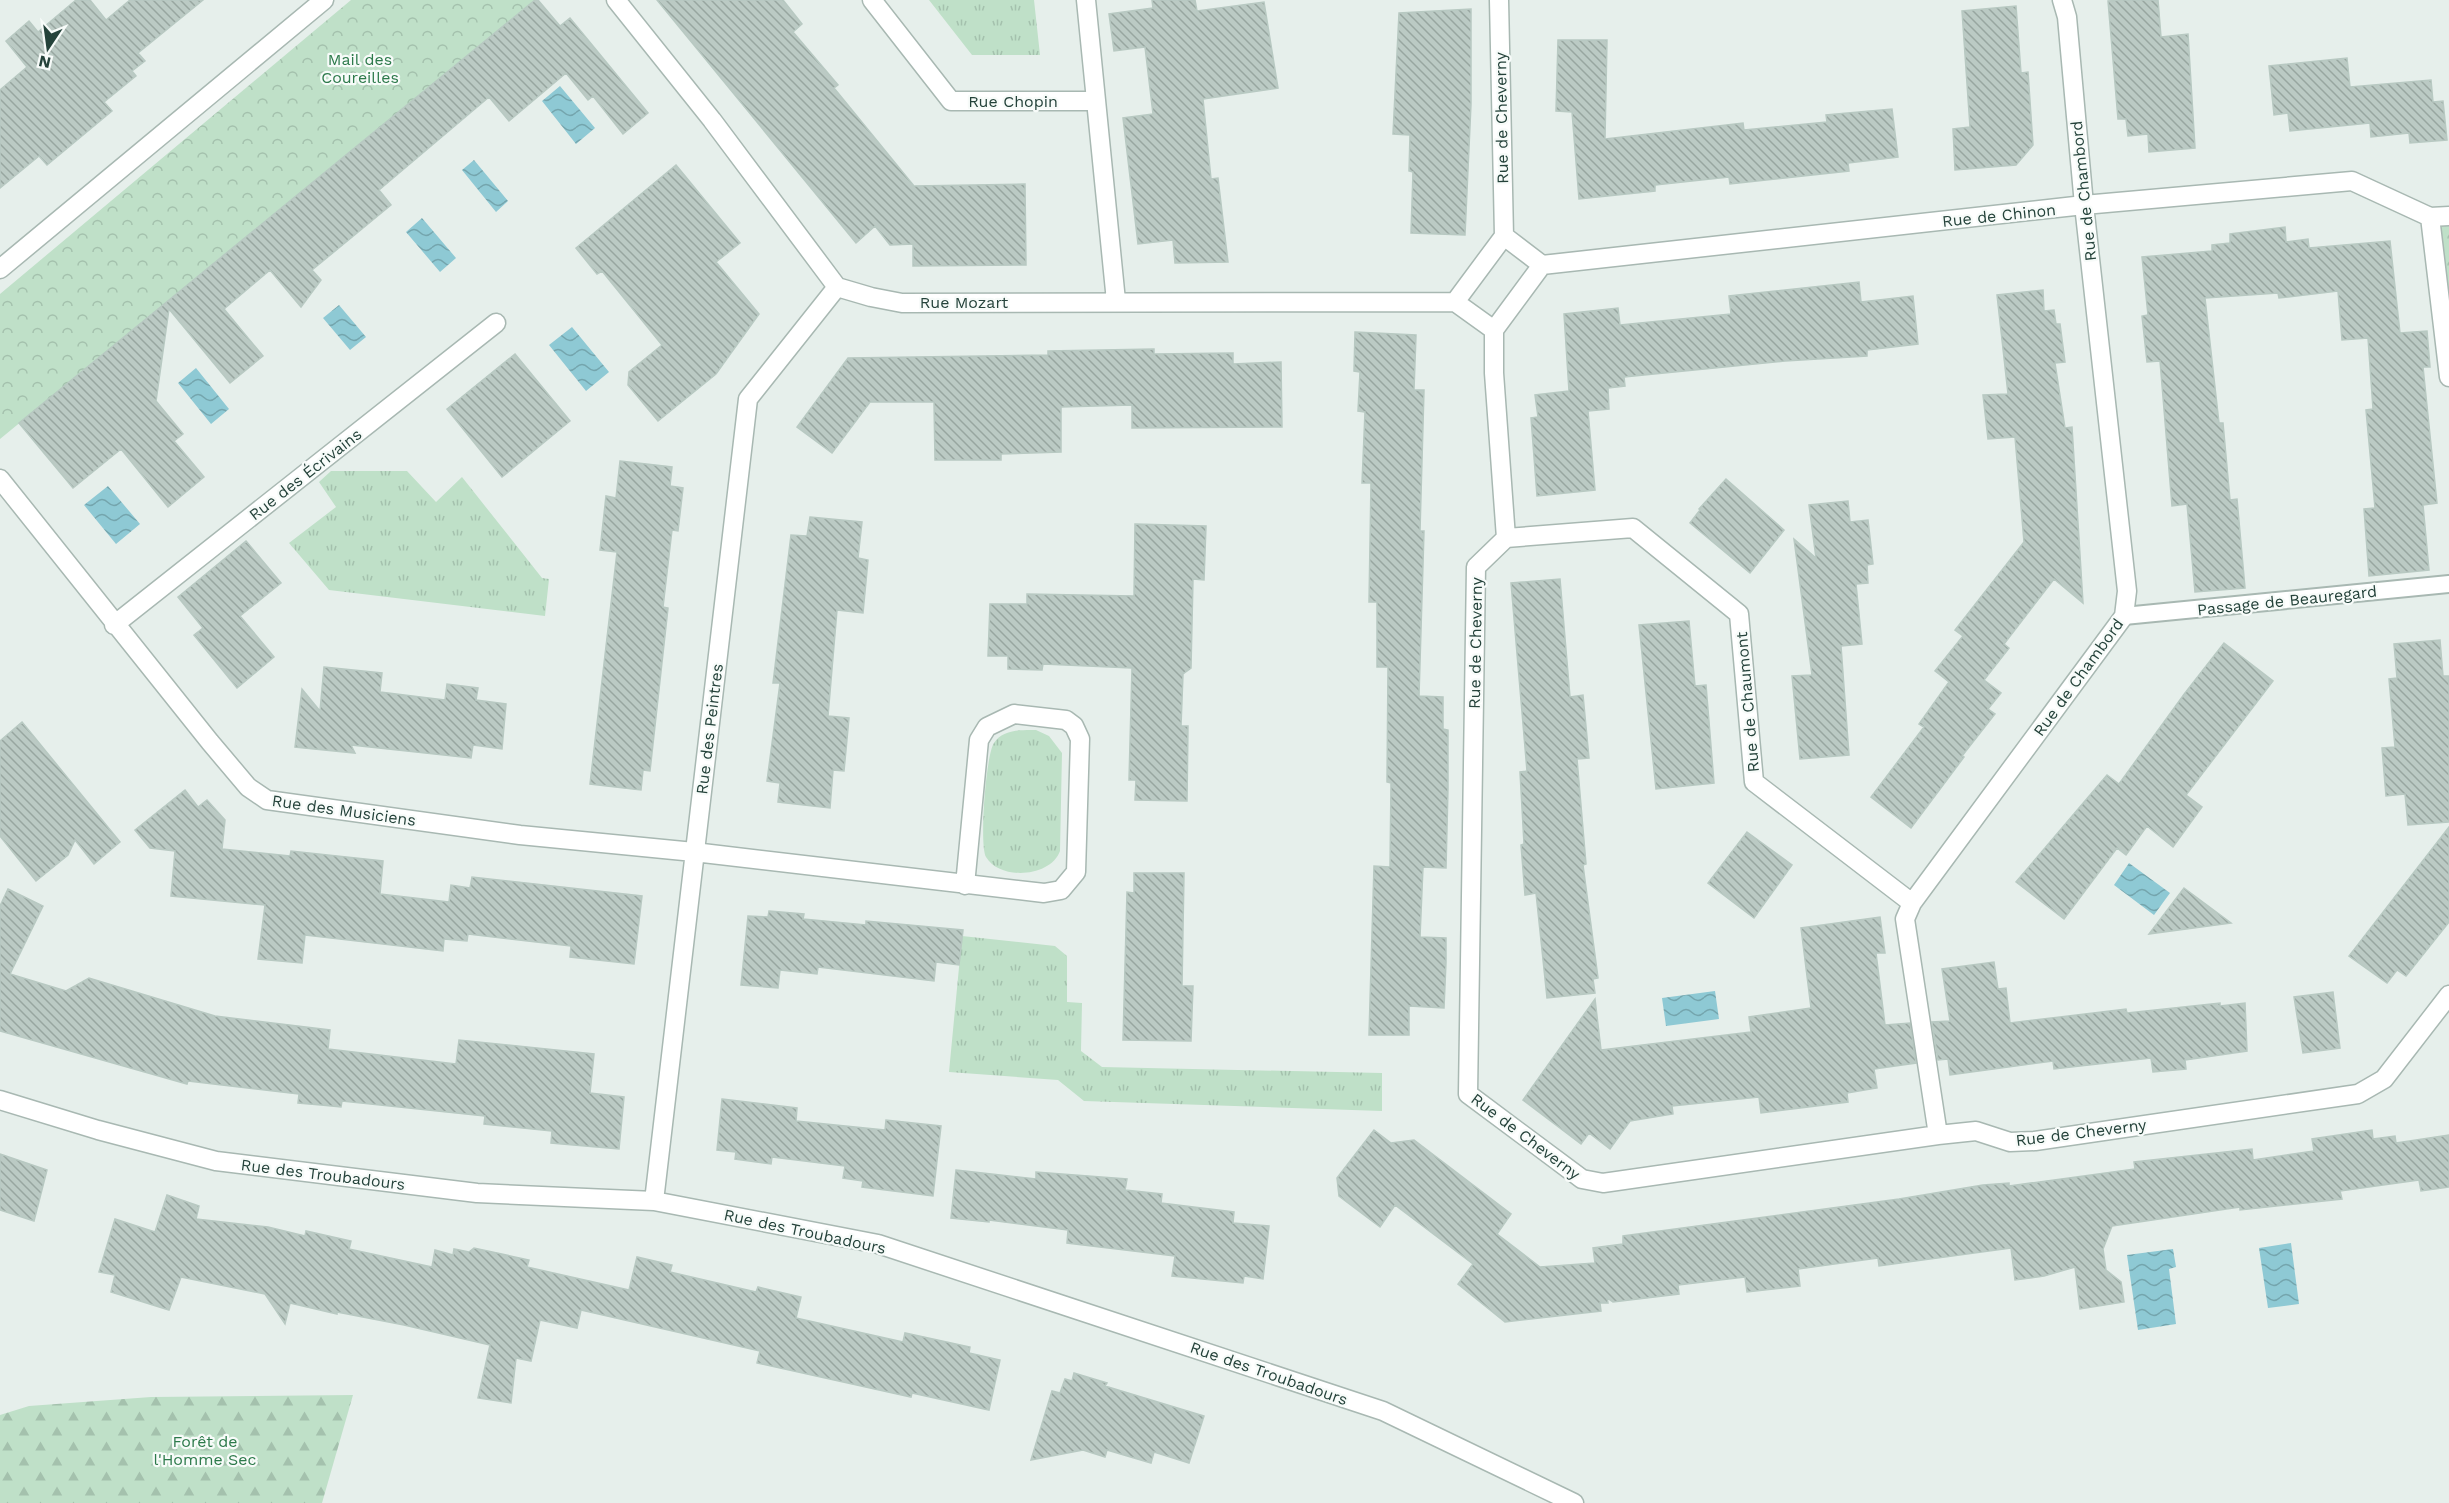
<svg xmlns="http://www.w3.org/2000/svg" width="2449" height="1503" font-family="'Work Sans',sans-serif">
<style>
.grass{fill:url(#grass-tufts)}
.forest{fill:url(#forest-firs)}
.park{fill:url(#park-crowns)}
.water{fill:url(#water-waves)}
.building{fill:url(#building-back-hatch);stroke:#b8c9c2;stroke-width:1.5}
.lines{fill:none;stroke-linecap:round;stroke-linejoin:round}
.service-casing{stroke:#a8b8b2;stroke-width:20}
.minor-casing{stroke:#a8b8b2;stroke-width:21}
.service{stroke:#fff;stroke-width:16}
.minor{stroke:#fff;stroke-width:18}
.labels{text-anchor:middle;stroke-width:4.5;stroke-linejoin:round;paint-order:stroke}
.park-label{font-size:16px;fill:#2d7a4b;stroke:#f7fbf9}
.street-label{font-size:16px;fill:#24423a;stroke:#f7fbf9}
</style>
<defs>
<pattern id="grass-tufts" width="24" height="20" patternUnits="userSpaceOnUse" patternTransform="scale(1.5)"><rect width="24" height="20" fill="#bfe0c8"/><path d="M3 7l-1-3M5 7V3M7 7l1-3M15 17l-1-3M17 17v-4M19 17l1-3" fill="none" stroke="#a4c1ad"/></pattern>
<pattern id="forest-firs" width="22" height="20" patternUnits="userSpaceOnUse" patternTransform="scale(1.5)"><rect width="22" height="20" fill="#bfe0c8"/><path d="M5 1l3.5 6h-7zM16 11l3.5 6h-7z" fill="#a4c1ad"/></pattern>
<pattern id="park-crowns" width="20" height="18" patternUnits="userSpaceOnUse" patternTransform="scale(1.5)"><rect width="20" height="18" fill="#bfe0c8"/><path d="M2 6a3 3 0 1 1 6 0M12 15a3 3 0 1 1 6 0" fill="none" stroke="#a4c1ad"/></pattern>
<pattern id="water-waves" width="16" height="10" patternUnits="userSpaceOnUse" patternTransform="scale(1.5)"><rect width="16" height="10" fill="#8ec9d4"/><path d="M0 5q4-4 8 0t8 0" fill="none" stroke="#74a5ad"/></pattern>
<pattern id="building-back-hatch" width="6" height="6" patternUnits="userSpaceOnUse" patternTransform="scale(1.5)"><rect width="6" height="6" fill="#bbcac4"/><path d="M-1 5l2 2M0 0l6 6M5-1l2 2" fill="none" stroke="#98a6a0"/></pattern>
</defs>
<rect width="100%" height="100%" fill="#e6efeb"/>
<!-- grass -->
<path class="grass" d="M929 0H1034L1040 55H972Z
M331 471H407L436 502 462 477 542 578 549 579 545 616 329 590 289 543 336 507 319 482Z
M1036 730 1049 736 1062 753 1060 851C1051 877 1000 881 986 857 979 845 986 754 994 743 1003 729 1022 730 1036 730Z
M962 936 1055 946 1067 956V1002L1082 1003 1081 1051 1102 1067 1382 1073V1111L1084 1101 1058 1080 949 1072Z"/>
<!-- forest -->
<path class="forest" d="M353 1395 322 1503H0V1415L29 1406 151 1397Z"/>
<!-- park -->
<path class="park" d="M351 0H535L0 439V294Z
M2449 216V387L2430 217Z"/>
<!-- water -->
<path class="water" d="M560 86 595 128 576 144 542 101Z
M474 160 508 201 496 212 462 170Z
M422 218 456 258 440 272 406 232Z
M339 305 366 337 350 350 323 318Z
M572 327 609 372 586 391 549 345Z
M196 368 229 409 211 424 178 383Z
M108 486 140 524 116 544 84 505Z
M2129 863 2170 893 2154 915 2114 885Z
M1715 991 1719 1019 1666 1026 1662 998Z
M2291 1243 2299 1304 2268 1308 2259 1248Z
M2173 1249 2176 1267 2169 1269 2176 1324 2138 1330 2127 1255Z"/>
<!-- building -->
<path class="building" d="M76 0H90L106 20 130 0H203L138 53 145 61 132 71 136 76 104 102 112 111 47 165 39 156 0 188V90L27 67 6 41 29 21 38 32Z
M535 0H538L560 26 570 18 648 113 623 134 593 96 588 100 566 73 509 121 489 97 379 190 391 205 312 270 321 280 301 307 270 270 224 309 263 356 230 383 169 309 156 401 183 434 174 441 204 477 168 507 121 449 73 488 19 423Z
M657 0H783L802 24 793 32 838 85 834 88 914 186 1025 184 1026 265 913 266V244L890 245 875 226 856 243Z
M1152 0H1195L1197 11 1264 2 1278 88 1203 99 1211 179 1218 178 1228 262 1175 263 1173 240 1138 244 1123 118 1153 114 1145 47 1114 51 1109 14 1153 8Z
M2123 0H2158L2161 37 2188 34 2195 148 2149 152 2148 134 2128 136 2126 119H2118L2108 1Z
M2016 6 2021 73 2028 72 2033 145 2016 165 1955 170 1953 129 1970 127 1962 11Z
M1471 9V104L1465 235 1411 233 1413 172 1409 171 1410 135 1393 134 1399 13Z
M1558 40H1607L1605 139 1743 123 1744 130 1827 122 1826 115 1892 109 1898 157 1848 163 1849 171 1730 184 1729 177 1655 185V191L1579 199 1572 112 1556 111Z
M2347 58 2350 87 2431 80 2433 102 2443 101 2447 140 2410 143 2409 133 2371 137 2370 123 2290 131 2288 113 2274 115 2269 66Z
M676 165 740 243 716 262 759 314 716 374 658 421 628 385 629 372 662 345 602 271 597 274 576 248Z
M2285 227 2286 242 2308 239 2309 248 2390 241 2400 333 2427 331 2430 367H2423L2437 503 2423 505 2429 570 2369 576 2364 509 2375 508 2366 410 2373 409 2368 338 2342 340 2338 291 2279 298 2278 293 2205 298 2219 423H2223L2230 500 2237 499 2245 588 2195 592 2187 504 2172 506 2160 361 2147 362 2142 316 2148 315 2142 257 2212 251V245L2230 243V234Z
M1859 282 1861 302 1913 296 1918 344 1867 350V356L1785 361 1624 377 1625 386 1608 388 1609 409 1588 411 1595 490 1537 496 1531 418 1538 417 1535 395 1569 391 1564 314 1618 308 1620 325 1731 314 1729 296Z
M2043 290 2044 311 2054 310 2056 324H2060L2065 362 2055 363 2065 428 2072 427 2083 603 2054 579 2004 644 2009 648 1984 680 2001 693 1988 709 1995 714 1962 756 1964 757 1911 828 1871 797 1924 727 1919 724 1949 682 1935 671 1963 636 1955 630 2024 542 2015 437 1988 439 1983 395 2008 394 1997 295Z
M1355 332 1416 335 1414 390H1424L1420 531H1424L1419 696 1443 697V729L1448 730V788L1446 868 1423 867 1420 937 1446 938V962L1444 1008 1409 1006V1035H1369L1374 866 1390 867 1391 783 1387 782 1388 667H1377V602H1369L1371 483H1362L1365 412 1358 411 1360 372 1354 371Z
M1154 349V354L1233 353V364L1281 362 1282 427 1132 428V405L1061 407V452L1001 454V460H935L934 402H870L832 453 797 427 848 358 1048 355V351Z
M515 354 570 421 502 477 447 409Z
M620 461 672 467 670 486 683 488 678 531 672 530 663 607 668 608 650 771 643 770 641 790 590 784 617 552 600 550 606 496 616 498Z
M1726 479 1784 530 1750 573 1690 523 1700 510 1699 509Z
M1848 501 1850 522 1868 520 1873 564 1867 565 1868 583 1856 584 1862 644 1841 646 1849 755 1800 759 1792 676 1812 675 1794 539 1816 558 1809 505Z
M810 517 862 522 858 558 868 560 863 613 837 610 828 716 849 718 844 771 833 770 830 808 778 802 780 783 767 781 780 683H773L791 535 807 536Z
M1135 524 1206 526 1204 580 1193 579 1191 668 1183 674 1181 726H1188L1187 801 1135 800 1136 780H1129L1132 668 1043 664 1042 670 1008 669V656H988L990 604H1027V594L1134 596Z
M246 541 281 583 240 616 274 657 237 688 194 635 203 628 178 597Z
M1560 579 1570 697 1583 695 1589 758 1577 759 1586 864 1583 865 1598 978 1593 979 1595 993 1547 998 1536 893 1525 895 1521 845 1524 844 1520 772 1527 771 1511 583Z
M1689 621 1695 686 1706 685 1714 783 1656 789 1639 625Z
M2440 640 2443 676H2449V822L2408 825 2405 794 2386 796 2382 748 2395 747 2389 679 2397 678 2394 644Z
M2224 643 2273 681 2186 795 2202 807 2173 847 2147 826 2126 855 2117 848 2064 919 2016 882 2107 775 2119 784 2185 693Z
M324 667 382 673 380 692 445 700 447 684 478 688 476 700 506 704 502 749 473 745 471 758 351 745 355 753 295 747 302 689 320 711Z
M22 722 120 842 94 864 75 840 68 855 36 881 0 836V741Z
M185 790 198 807 207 800 225 820 222 849 290 856 291 851 383 861 380 894 449 902 451 885 470 888 472 877 642 896 634 964 570 957 571 946 468 934 467 941 444 939 443 951 305 935 302 963 258 959 265 905 171 896 175 851 150 848 135 830Z
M2449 827V922L2406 976 2397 970 2387 983 2349 956Z
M1747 832 1792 865 1754 918 1708 883Z
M1134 873H1184L1182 986H1193L1191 1041 1123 1040 1127 892 1134 893Z
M2184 888 2231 923 2149 934Z
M8 889 43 906 10 974 66 991 89 978 215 1016 330 1030 328 1049 456 1064 459 1040 594 1054 590 1093 624 1097 619 1149 551 1143 552 1131 484 1124 485 1116 342 1101 341 1107 321 1105 298 1103 299 1094 188 1081 187 1084 0 1031V906Z
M769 911 804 914 803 919 866 925V921L963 930 959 965 936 962 934 981 818 967 817 974 780 970 778 988 741 985 748 916 768 917Z
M1880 917 1885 953H1876L1885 1025 1910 1023 1916 1063 1874 1069 1877 1088 1847 1093 1848 1102 1761 1113 1759 1097 1672 1106 1673 1114 1630 1121 1610 1149 1589 1133 1581 1144 1523 1100 1595 999 1601 1050 1751 1032 1749 1017 1811 1008 1801 928Z
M1994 962 1998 989 2006 988 2010 1023 2126 1009 2127 1013 2220 1003V1006L2245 1003 2247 1051 2185 1060 2186 1069 2153 1072 2151 1058 2054 1069 2053 1061 1950 1075 1948 1059 1938 1060 1932 1022 1950 1021 1942 969Z
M2333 992 2340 1048 2303 1053 2294 997Z
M722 1099 797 1108 796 1121 885 1130 886 1120 941 1126 933 1196 862 1187 863 1181 843 1178 845 1166 772 1157 771 1164 735 1159 736 1152 717 1150Z
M1374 1130 1391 1143 1414 1140 1511 1214 1497 1234 1540 1267 1595 1263 1593 1248 1623 1244V1236L1899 1199 1983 1185 2009 1183V1186L2135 1169 2134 1162 2252 1149 2253 1160 2314 1151 2312 1139 2372 1130 2373 1139 2395 1136 2396 1143 2449 1135V1187L2421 1191 2419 1180 2340 1191 2342 1199 2240 1210V1207L2112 1226 2103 1249 2106 1270 2121 1282 2124 1302 2080 1309 2075 1267 2044 1276 2015 1280 2011 1248 1879 1266 1878 1258 1798 1269 1800 1286 1747 1292 1745 1277 1678 1285 1679 1294 1613 1302 1607 1298 1608 1303H1600L1601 1311 1505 1322 1458 1284 1473 1264 1395 1205 1380 1227 1339 1196 1337 1178Z
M0 1154 47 1170 34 1221 0 1210Z
M956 1170 1036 1179V1172L1127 1179 1125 1190 1162 1194 1161 1203 1234 1212 1233 1223 1269 1226 1263 1279 1244 1276 1243 1283 1172 1276 1175 1256 1067 1243 1068 1230 989 1220V1222L951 1218Z
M167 1195 199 1206 196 1219 268 1227 305 1236 306 1231 351 1241 349 1249 432 1267 435 1250 453 1255 454 1249 469 1252 474 1248 529 1260 527 1267 629 1290 637 1257 672 1265 670 1272 756 1292 758 1287 801 1297 796 1318 903 1342 905 1333 970 1347 969 1353 1000 1360 989 1410 912 1393 911 1397 757 1363 760 1351 581 1310 577 1328 540 1320 531 1361 516 1358 511 1403 478 1398 490 1345 404 1325 337 1312V1314L290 1303 285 1324 265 1294 181 1277 169 1310 111 1292 115 1275 99 1272 115 1219 155 1232Z
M1074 1373 1107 1383 1105 1386 1204 1416 1189 1463 1154 1452 1151 1463 1107 1450 1105 1457 1083 1450 1031 1460 1052 1391 1060 1393 1065 1379 1072 1381Z"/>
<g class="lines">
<!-- service casing -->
<g class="service-casing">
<path id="service" d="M2124 616 2449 584"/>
</g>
<!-- minor casing -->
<g class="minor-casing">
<path id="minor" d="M616 0 712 120 837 287 871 297 902 303 1455 302
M872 0 951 101H1096
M1086 0 1116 301
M1499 0 1504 236
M2430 217 2449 377
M1504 236 1542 265 1494 330 1455 302Z
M1542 265 2084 205 2352 181 2430 217 2449 216
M0 269 324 0
M1494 330V373L1506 538 1476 567 1468 1094 1582 1179 1603 1183 1938 1135 1976 1131 2010 1142 2035 1141 2358 1094 2384 1079 2449 995
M0 479 210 742 248 787 267 800 520 835 694 852 1044 893 1061 890 1076 872 1080 739 1074 726 1066 720 1014 714 987 727 979 740 965 885
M1506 538 1633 528 1739 614 1754 782 1912 903
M114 625 496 323
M0 1100 98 1130 216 1161 477 1193 654 1201 878 1244 1383 1411 1574 1503
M1938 1135 1905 919 1912 903 2124 616 2127 591 2084 205 2067 17 2062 0
M654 1201 748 399 837 287"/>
</g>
<!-- service -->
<use href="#service" class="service"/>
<!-- minor -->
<use href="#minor" class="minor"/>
</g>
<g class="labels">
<!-- park labels -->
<g class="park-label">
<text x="360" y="65">Mail des<tspan x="360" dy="18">Coureilles</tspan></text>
<text x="205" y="1447">Forêt de<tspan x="205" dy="18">l'Homme Sec</tspan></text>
</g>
<!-- street labels -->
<g class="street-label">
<text x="1013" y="107">Rue Chopin</text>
<text transform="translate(1501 118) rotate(-91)" y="6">Rue de Cheverny</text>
<text transform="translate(2083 191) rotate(-96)" y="6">Rue de Chambord</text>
<text transform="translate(1999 215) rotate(-6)" y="6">Rue de Chinon</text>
<text x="964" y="308">Rue Mozart</text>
<text transform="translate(305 474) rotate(-38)" y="6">Rue des Écrivains</text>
<text transform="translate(2287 600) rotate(-6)" y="6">Passage de Beauregard</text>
<text transform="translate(1475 643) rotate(-89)" y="6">Rue de Cheverny</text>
<text transform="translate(2078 677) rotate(-54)" y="6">Rue de Chambord</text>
<text transform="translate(1747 702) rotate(-95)" y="6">Rue de Chaumont</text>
<text transform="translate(709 729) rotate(-83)" y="6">Rue des Peintres</text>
<text transform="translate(344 810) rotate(8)" y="6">Rue des Musiciens</text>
<text transform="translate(2081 1132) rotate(-7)" y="6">Rue de Cheverny</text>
<text transform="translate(1526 1136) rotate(37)" y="6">Rue de Cheverny</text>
<text transform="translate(323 1174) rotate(7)" y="6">Rue des Troubadours</text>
<text transform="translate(805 1231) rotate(12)" y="6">Rue des Troubadours</text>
<text transform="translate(1269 1373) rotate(19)" y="6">Rue des Troubadours</text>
</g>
</g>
<!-- north arrow -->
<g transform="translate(48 48) rotate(193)" stroke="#f7fbf9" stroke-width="4.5" paint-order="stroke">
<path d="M0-4.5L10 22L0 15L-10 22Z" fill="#24423a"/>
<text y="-9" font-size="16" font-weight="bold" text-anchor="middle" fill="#24423a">N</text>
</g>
</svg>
